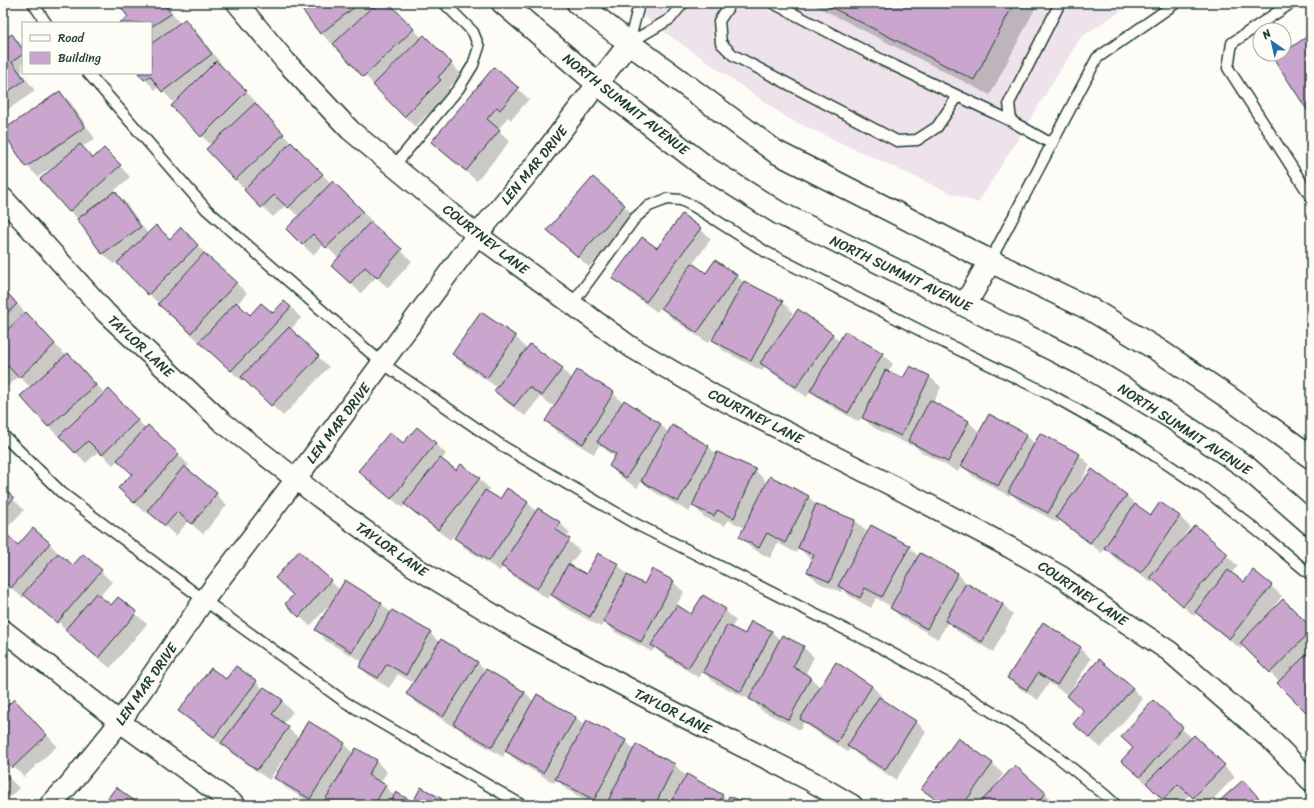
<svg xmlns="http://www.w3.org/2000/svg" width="1314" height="808" font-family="Sriracha,sans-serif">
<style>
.built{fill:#eee2eb}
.shadow{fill:#0003}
.building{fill:#caa5ce;stroke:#1f3d34}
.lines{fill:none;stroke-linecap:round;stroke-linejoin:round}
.service-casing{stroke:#1f3d34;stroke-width:13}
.minor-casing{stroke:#1f3d34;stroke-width:23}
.secondary-casing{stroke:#1f3d34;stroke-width:25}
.service{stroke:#fdfcf7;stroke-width:10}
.minor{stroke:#fdfcf7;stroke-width:20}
.secondary{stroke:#fdfcf7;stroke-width:22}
.labels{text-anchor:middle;stroke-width:3;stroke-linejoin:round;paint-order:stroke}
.street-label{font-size:14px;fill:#1f3d34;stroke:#fdfcf7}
</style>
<rect width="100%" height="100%" fill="#fdfcf7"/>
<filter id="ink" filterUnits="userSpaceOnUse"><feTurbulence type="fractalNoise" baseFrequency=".025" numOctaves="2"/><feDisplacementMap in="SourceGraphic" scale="8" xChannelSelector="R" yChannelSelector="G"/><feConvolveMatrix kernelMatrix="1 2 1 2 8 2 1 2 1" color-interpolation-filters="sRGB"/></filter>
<g filter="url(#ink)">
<!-- built -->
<path class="built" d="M628 3H1133L1081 37 978 203 948 192 789 119 656 26Z"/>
<!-- shadow -->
<path class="shadow" d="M120 3H166L180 24 185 20 196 31 222 65 221 66 257 103 255 104 294 146 332 184 333 183 373 222 372 224 412 261 388 288 376 277 361 293 343 277 339 259 324 244 313 255 287 229 299 217 286 205 273 217 245 190 207 149 211 145 172 106 181 97 180 96 173 102 159 87 155 90 139 73H151V23H121L129 17Z
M298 3H374L377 7 381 3H388L422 38 424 36 462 75 448 88 451 91 415 127 333 43 332 44 321 33Z
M810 3H1038L990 95Z
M12 35 23 47 22 73 35 91 3 113V39L4 41Z
M518 89 529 99 511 120 508 117 498 130 510 141 477 181 443 153 432 142Z
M60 93 71 103 95 139 82 147 93 159 115 160 130 177 114 191 126 203 148 234 170 240 181 229 208 256 207 257 247 293 237 304 250 316 273 315 291 307 301 318 290 330 329 367 283 416 244 379 242 381 170 315 117 262 114 264 103 254 80 221 70 211 55 165 38 177 27 166Z
M624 206 635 216 589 267 548 230Z
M682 216 700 229 711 239 692 265 706 274 715 262 737 276 744 283 745 282 783 302 793 313 789 321H790L832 334 840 342 882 354 893 364 888 372 904 380 910 367 930 377 941 387 933 403 969 422 980 433 1026 435 1035 444 1079 455 1090 465 1078 487 1079 488 1092 470 1127 496 1137 506 1151 516 1160 503 1180 517 1190 527 1182 539 1183 540 1195 527 1238 566 1231 573 1244 583 1271 586 1282 596 1271 611 1311 629V716L1279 683 1280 682 1243 646 1241 649 1207 623 1197 613 1194 616 1154 580 1152 583 1116 559 1105 548 1102 553 1068 528 1060 520 1058 523 1020 502 1011 493 1009 496 973 476 962 465 958 472 920 451 913 444 912 446 874 428 862 417 859 422 822 401 811 390 807 397 772 373 765 366 762 371 724 351 713 340 717 333 716 332 708 343 673 319 661 307 657 312 624 288 614 278 657 250Z
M3 287 26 314 66 356 68 355 79 365 105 394 120 401 146 429 178 454 189 465 186 469 216 494 227 505 203 534 188 521 176 536 147 510 145 513 130 499 133 474 118 460 113 465 99 451 86 463 60 437H59L49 427 22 396 31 388 19 376 7 387 3 383Z
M481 314 516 337 527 349 562 369 572 379 577 371 613 393 623 403 660 424 669 433 673 427 709 447 717 455 755 470 766 481 761 493 809 497 817 506 855 520 866 531 862 541 909 547 919 557 921 554 958 574 968 585 1003 604 1013 615 993 652 957 631 948 622 938 639 902 618 891 608 892 607 876 598 871 608 850 596 842 589 841 592 819 583 808 572 813 560 810 559 799 548 796 553 778 543 770 558 751 548 740 537 745 528 728 520 725 526 704 517 693 505 689 512 653 491 642 481 637 488 621 477 610 466 616 457 609 453 600 444 594 454 557 432 546 421 559 401 558 400 553 406 540 397 525 416 506 402 496 391 498 388 464 365 453 354Z
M417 429 436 444 446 454 441 461 456 472 479 479 490 489 487 492 500 500 528 503 537 512 559 522 570 533 566 538 580 551 569 566 587 575 598 554 618 565 629 576 628 577 644 586 673 582 684 592 676 606 691 616 725 610 736 621 731 628 745 635 752 622 772 632 780 640 803 647 814 657 805 675 811 678 821 688 872 686 882 697 881 699 916 721 926 732 896 780 859 756 850 748 848 752 812 729 804 722 800 730 761 710 753 701 715 683 703 671 699 678 663 655 655 647 652 652 615 632 604 621 601 627 563 606 551 594 548 599 513 576 503 567 500 571 465 548 455 537 460 529H459L450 540 416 514 406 504 403 508 370 482 359 471 404 445Z
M3 489 24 510 3 532Z
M33 529 50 544 60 555H59L73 567 83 555 112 582 99 597 111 607 118 598 147 624 110 668 77 641 61 626 62 625 26 595 23 598 3 581V533L18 546Z
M299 552 340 590 381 603 391 613 430 633 440 643 442 640 478 663 486 671 525 692 534 702 576 717 585 727 588 721 626 741 634 750 636 746 675 765 687 777 723 796 728 801 748 805H595L567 790 556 779 554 783 517 761 506 751 503 757 465 734 456 725 454 727 418 704 407 694 414 683 398 674 389 688 371 677 360 667 363 662 326 641 316 630 332 604 331 603 310 626 297 614 294 595Z
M1043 624 1081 648 1091 659 1068 695 1049 683 1038 700 1019 688 1009 677Z
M226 680 256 682 263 689 282 701 293 712 283 724 299 738 344 743 354 754 376 761 387 772 380 783 385 786 395 796 413 803 422 789 442 800 447 805H314L286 788 275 777 287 758 285 757 269 780 233 754 226 746 225 747 190 721 180 711Z
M1132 688 1143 699 1101 748 1085 734V712L1069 696Z
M1153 702 1192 738 1194 736 1235 777 1207 805H1201L1190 794 1179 805H1169L1133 771 1134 748Z
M3 711H25L57 746 24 777 3 756Z
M958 739 993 764 1003 774 995 786H996L1015 766 1056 804 942 805 933 799 923 788Z
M3 772 19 788 3 804Z"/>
<!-- building -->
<path class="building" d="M118 3H164L171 14 151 27V23H119L128 17Z
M297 3H360L320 34Z
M380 3H389L414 29 363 77 333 44 373 6 374 8Z
M823 3H1014L974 80Z
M185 19 212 54 162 92 150 76 144 80 138 73H151V44Z
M12 34 23 50V54L12 62 25 80 3 95V40Z
M1311 34V116L1274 59 1281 54H1284V52Z
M424 35 452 63 438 77 441 80 404 117 373 85Z
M216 61 247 91 201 137 171 106Z
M494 67 519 88 500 110 497 107 487 119 500 130 466 171 431 142Z
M60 91 85 127 26 167 3 132V130Z
M255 103 284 134 235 180 206 149Z
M291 142 323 174 288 208 274 195 261 208 244 190Z
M80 144 93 158 104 148 121 165 69 212 40 179Z
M593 177 625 205 578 257 547 230Z
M333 181 363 211 326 248 313 234 302 245 286 229Z
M115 191 141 227 102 254 77 219Z
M682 214 701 228 646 302 612 278 642 237 657 248Z
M370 222 402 249 377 278 365 267 350 283 331 266Z
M156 225 170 239 181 227 198 245 148 295 117 263Z
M204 253 237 282 191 333 158 304Z
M715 260 737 275 697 333 661 308 692 263 706 273Z
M744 281 783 301 751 361 712 340Z
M3 288 17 304 3 317Z
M284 301 291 307 231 371 199 342 236 302 250 315 261 303 273 313Z
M798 309 833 334 796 387 760 363Z
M26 312 55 344 19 378 8 366 3 371V334Z
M481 312 516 336 487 378 452 354Z
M289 327 319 356 271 406 241 377Z
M845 331 883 353 848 413 810 391Z
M530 344 563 368 542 396 529 387 514 406 494 391Z
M68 353 96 385 48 427 20 396Z
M910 366 930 376 901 436 862 418 885 370 903 378Z
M577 370 614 392 583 444 545 421Z
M109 389 138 420 102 455 88 441 75 453 59 436Z
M624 400 661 424 626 478 609 466 616 454 597 442Z
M930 400 969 421 948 462 908 441Z
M989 414 1027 434 998 486 961 466Z
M148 425 179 454 134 503 118 488 132 474 117 460Z
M672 425 709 446 678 502 641 481Z
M417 427 436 443 391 499 358 471 390 432 403 443Z
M1040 433 1080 454 1048 513 1008 492Z
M717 452 756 469 734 518 717 510 714 516 692 506Z
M440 458 456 470 461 464 480 478 438 530 404 504Z
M184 466 217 493 192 524 177 512 165 526 147 511Z
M1092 469 1127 495 1090 543 1056 517Z
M770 476 809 496 785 543 767 533 759 548 739 537Z
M3 488 14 498 3 510Z
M507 488 528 502 489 561 454 538 485 490 500 499Z
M1160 502 1180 516 1141 573 1104 548 1135 504 1151 515Z
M816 504 855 520 830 582 807 572 814 555 798 548Z
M538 508 560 522 555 529 570 539 537 589 501 566Z
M871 525 910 546 882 597 865 588 860 598 838 586Z
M1195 525 1228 554 1183 606 1150 577Z
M33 528 50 543 11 588 3 581V531L18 545Z
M299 551 331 580 299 617 285 604 293 595 275 578Z
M58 553 73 565 83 554 102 570 57 623 23 594Z
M598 553 619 564 590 617 551 595 568 564 586 574Z
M920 553 958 573 927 629 890 608Z
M652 569 674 581 641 642 603 622 627 575 644 584Z
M1228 570 1244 582 1253 570 1272 585 1229 639 1195 612Z
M345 580 382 603 352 652 315 630Z
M966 583 1003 604 982 642 945 621Z
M96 593 111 605 118 597 137 612 98 658 65 630Z
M703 595 726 609 688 668 651 645 677 605 691 614Z
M1283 599 1311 627V631L1270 673 1240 643Z
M392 610 431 632 406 675 387 664 378 678 359 667Z
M751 621 772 631 741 692 703 672 727 625 745 634Z
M1043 622 1081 647 1057 685 1038 673 1027 690 1007 678Z
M782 635 804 646 793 667 811 677 789 720 749 699Z
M441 639 478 662 443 717 406 694Z
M1311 650V711L1308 714 1277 683Z
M1099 659 1133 688 1090 738 1073 724 1084 711 1067 696Z
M836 662 872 686 837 742 800 719Z
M236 666 257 681 214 737 178 711 211 668 226 679Z
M486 669 525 692 492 747 453 724Z
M264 687 283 700 272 714 289 727 257 770 221 743Z
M537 694 576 717 543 773 505 751Z
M879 697 916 721 885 770 847 746Z
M14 699 47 735 12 768 3 758V710Z
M1153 700 1183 727 1140 777 1121 761 1133 748 1121 737Z
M587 720 626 740 594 800 555 779Z
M308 721 345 743 310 799 274 778Z
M1194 735 1225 765 1193 798 1178 784 1163 800 1146 783Z
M958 738 993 763 963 805H944L921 789Z
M636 744 675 764 655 805H636L630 802 629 805H606Z
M356 748 377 760 368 775 386 785 374 805H322Z
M1015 765 1046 793 1035 805H978Z
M3 771 9 777 3 783Z
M687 774 723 795 717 805H669Z
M1243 780 1265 805H1215Z
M116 787 140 805H103Z
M421 787 442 799 439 805H389L396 792 413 802Z
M729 796 751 805H725Z"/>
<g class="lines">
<!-- service casing -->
<g class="service-casing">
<path id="service" d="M33 3 46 23
M731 3 719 21 721 43 733 55 897 141 917 140 937 127 958 96
M773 3 882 60 1011 121
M1291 3 1232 43 1228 68 1311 197
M629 43 670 19 683 3
M629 43 638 8 641 3
M88 73 206 209 382 363 504 447 632 522 882 648 948 684 1008 722 1058 757 1105 795 1116 805
M1052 144 1011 121 1009 103 1060 3
M394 166 459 88 473 65 479 47 473 32 444 3
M990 261 1097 58 1176 3
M572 304 635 218 649 206 667 199 681 200 695 207 766 252 943 342 1053 396 1136 443 1204 489 1268 539 1311 575
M3 435 62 493 204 600 345 702 522 805"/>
</g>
<!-- minor casing -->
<g class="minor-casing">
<path id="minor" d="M237 3 286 62 350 130 477 235 631 347 713 395 891 485 1009 547 1062 577 1110 612 1169 651 1272 741 1311 781
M3 198 106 313 221 421 319 497 413 566 527 635 674 712 811 781 852 805
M3 630 120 722 235 805
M50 805 68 786 120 722 204 600 296 479 477 235 531 170 629 43"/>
</g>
<!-- secondary casing -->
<g class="secondary-casing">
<path id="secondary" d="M503 3 598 84 707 168 779 213 829 237 1090 368 1171 417 1246 467 1311 524
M578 3 629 43 776 152 990 261 1092 310 1158 350 1228 397 1311 457
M965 305 990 261"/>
</g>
<!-- service -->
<use href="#service" class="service"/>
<!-- minor -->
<use href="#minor" class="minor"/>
<!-- secondary -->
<use href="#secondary" class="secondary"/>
</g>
</g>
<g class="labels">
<!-- street labels -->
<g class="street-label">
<text transform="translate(626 104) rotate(38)" y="5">NORTH SUMMIT AVENUE</text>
<text transform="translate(534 165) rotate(-51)" y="5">LEN MAR DRIVE</text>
<text transform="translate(486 239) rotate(38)" y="5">COURTNEY LANE</text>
<text transform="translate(901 273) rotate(26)" y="5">NORTH SUMMIT AVENUE</text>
<text transform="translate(141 346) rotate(43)" y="5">TAYLOR LANE</text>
<text transform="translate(756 416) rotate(27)" y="5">COURTNEY LANE</text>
<text transform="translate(338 423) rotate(-53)" y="5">LEN MAR DRIVE</text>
<text transform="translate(1185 429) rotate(33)" y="5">NORTH SUMMIT AVENUE</text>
<text transform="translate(392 549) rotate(35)" y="5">TAYLOR LANE</text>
<text transform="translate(1083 593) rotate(34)" y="5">COURTNEY LANE</text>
<text transform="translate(146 684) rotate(-55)" y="5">LEN MAR DRIVE</text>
<text transform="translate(673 711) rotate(27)" y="5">TAYLOR LANE</text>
</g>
</g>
<!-- margin -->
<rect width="1314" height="808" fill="none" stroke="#fdfcf7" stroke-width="16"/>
<rect x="8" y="8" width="1298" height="792" fill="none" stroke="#1f3d34" stroke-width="1.5" filter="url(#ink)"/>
<!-- legend -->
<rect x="22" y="22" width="130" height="52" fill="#fdfcf7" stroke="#a4b0a9"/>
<rect x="30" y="35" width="20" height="6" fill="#fdfcf7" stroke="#a4b0a9"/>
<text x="58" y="42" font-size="12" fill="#1f3d34">Road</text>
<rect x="30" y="52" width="20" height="12" fill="#caa5ce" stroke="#a4b0a9"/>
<text x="58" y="62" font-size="12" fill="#1f3d34">Building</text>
<!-- north arrow -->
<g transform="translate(1272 42) rotate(326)"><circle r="19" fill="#fdfcf7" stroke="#a4b0a9"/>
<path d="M0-3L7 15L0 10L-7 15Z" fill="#1f6fb2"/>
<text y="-6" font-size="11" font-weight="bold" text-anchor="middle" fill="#1f3d34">N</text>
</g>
</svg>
